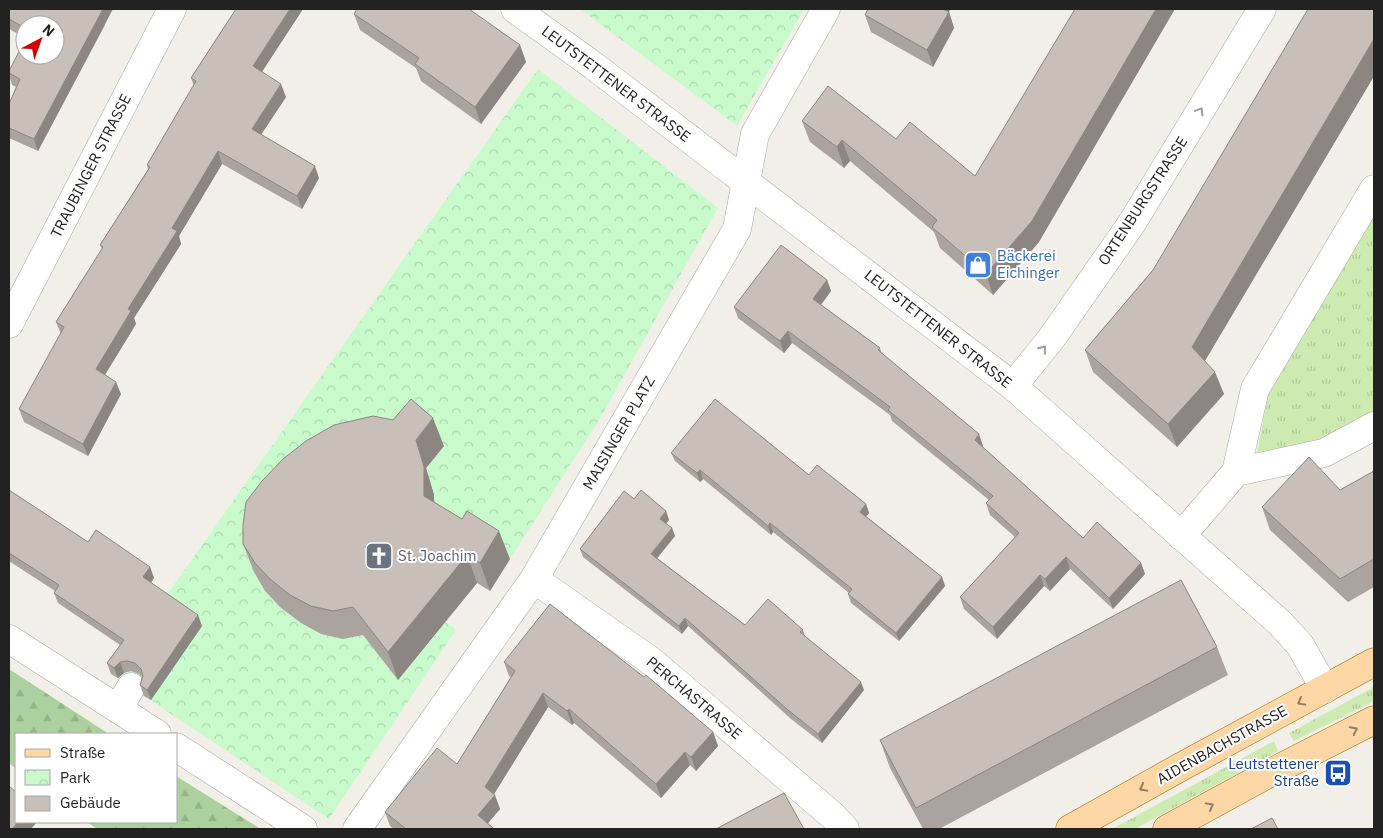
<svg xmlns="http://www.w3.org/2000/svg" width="1383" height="838" font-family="'IBM Plex Sans',sans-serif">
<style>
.grass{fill:url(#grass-tufts)}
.forest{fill:url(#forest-firs)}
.park{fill:url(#park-crowns)}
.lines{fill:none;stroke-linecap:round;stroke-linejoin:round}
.minor-casing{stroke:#a9a9a9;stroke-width:29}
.major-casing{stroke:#a06b00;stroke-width:29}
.minor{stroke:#fff;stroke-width:28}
.major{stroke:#fcd6a4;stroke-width:28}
.wall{fill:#aba49e}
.shaded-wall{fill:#8b8681}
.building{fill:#c7bfb8;stroke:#8b8681}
.oneway{stroke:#9c9c9c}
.oneway2{stroke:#8f7c63}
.labels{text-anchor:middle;stroke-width:4;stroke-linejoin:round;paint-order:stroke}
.street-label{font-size:15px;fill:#222;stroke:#fff}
.shop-label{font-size:15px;fill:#366cbe;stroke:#fff;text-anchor:start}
.worship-label{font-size:15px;fill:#5b616d;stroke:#fff;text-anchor:start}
.transit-label{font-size:15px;fill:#164399;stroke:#fff;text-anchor:end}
</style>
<defs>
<pattern id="grass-tufts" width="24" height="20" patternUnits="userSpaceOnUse" patternTransform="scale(1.25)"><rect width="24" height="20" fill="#cdebb0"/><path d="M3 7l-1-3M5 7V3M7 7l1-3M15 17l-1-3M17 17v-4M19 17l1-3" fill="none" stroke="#b0c997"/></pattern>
<pattern id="forest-firs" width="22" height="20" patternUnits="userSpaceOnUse" patternTransform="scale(1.25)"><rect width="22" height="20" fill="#add19e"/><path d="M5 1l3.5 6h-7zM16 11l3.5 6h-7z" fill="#95b388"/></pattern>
<pattern id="park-crowns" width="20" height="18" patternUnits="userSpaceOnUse" patternTransform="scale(1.25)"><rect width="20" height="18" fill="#c8facc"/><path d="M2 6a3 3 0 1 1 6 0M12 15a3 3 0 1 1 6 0" fill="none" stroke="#acd6af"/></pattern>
</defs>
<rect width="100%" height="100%" fill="#f2efe9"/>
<!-- grass -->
<path class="grass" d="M1374 212V417L1320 445 1257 452 1269 393Z
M1374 687V701L1294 741 1289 733Z
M1274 741 1278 751 1135 829H1112Z"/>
<!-- forest -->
<path class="forest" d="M9 669 109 734H16V769L9 763Z
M176 776 261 829H97L87 822H176Z"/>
<!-- park -->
<path class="park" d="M580 9H804L737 126Z
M538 69 718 208 599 420 510 559 478 539 434 524V495L426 468 443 446 254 572 265 591 280 607 301 623 363 635 399 679 446 622 456 630 329 819 111 674Z"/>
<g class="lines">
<!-- minor casing -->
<g class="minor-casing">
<path id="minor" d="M515 9 594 66 1013 386 1280 623 1300 645 1325 689
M9 324 172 9
M1013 386 1051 339 1132 223 1262 9
M1236 472 1324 453 1374 426
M1181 536 1236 472 1255 389 1374 189
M534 579 651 661 813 799 834 817 845 829
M9 639 157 734
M118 709 131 687
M176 747 303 829
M357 829 534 579 737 229 755 134 826 9"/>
</g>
<!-- major casing -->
<g class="major-casing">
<path id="major" d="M1070 829 1179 768 1374 662
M1167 829 1268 774 1374 720"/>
</g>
<!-- minor -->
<use href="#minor" class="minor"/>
<!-- major -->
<use href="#major" class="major"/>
</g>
<!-- wall -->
<path class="wall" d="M9 9 105 25 38 151 9 138V104L16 87 12 85 9 75V71L55 55 25 25V38L9 29Z
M236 9H303L262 71 286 97 261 135 319 178 302 209 222 164 179 236 181 244 134 318 136 324 105 375 121 394 88 456 24 422 19 409 61 334 56 322 102 249 100 245 148 169 147 165 194 86 191 78Z
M868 9H950L949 12 954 28 933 67 871 32 865 15Z
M1374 9V76L1205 361 1224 394 1177 447 1093 372 1085 350Z
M354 14 520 45 526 62 481 124 421 81 416 68 360 30Z
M802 121 896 139 1039 242 993 295 940 248 934 232 850 161 844 168 810 142Z
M827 280 831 291 821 305 880 348 882 354 983 446V447L1083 538 1141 563 1145 574 1113 609 1070 569 1050 591 1044 586 997 639 964 609 960 597 1015 537 990 515 986 503 989 500 892 421 890 415 792 343 784 353 738 318 734 307Z
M444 446 426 468 434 495V502L510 559 490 591 477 583 398 680 363 635 343 639 321 634 301 623 280 607 265 591 254 572 243 544Z
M671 453 809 475 866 504 869 513 866 516 942 577 945 586 899 641 851 603 848 594 849 593 773 532 771 535 703 479 700 482 675 461Z
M1374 471V587L1348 602 1270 530 1262 507 1340 490Z
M9 490 88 542 150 567 154 578 151 583 202 626 151 700 144 696 140 685 142 677 139 674 131 671 124 673 118 678 111 674 107 663 120 645 58 603 54 593 55 591 9 561Z
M634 499 666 511 669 520 666 523 672 528 675 536 657 558 745 625 803 630 805 636 864 690 822 743 791 719 688 626 682 634 583 557 580 549Z
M1217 647 1228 675 939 829H923L890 768 880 740Z
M504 662 713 732 718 746 696 771 690 765 661 798 574 723 572 725 548 707 494 794 500 809 488 823 494 829H394L390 826 385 812 457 764 511 677 509 676Z"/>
<!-- shaded-wall -->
<path class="shaded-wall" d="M103 9H113L38 151 34 139Z
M290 9H303L258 78 253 66Z
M939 9H950L949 12 954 28 933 67 927 50Z
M1156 9H1175L1039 242 993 295 986 274Z
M1374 39V76L1200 369 1192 347Z
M520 45 526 62 481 124 475 107Z
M281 84 286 97 256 142 252 129Z
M842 140 850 161 844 168 837 147Z
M218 151 222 164 179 236 181 244 134 318 136 324 101 381 96 369 172 228Z
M315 166 319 178 302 209 297 196Z
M827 280 831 291 817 310 813 299Z
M788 331 792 343 784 353 780 341Z
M1215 372 1224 394 1177 447 1168 424Z
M116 382 121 394 88 456 83 444Z
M433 418 444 446 426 468 434 495V524L424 496 416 440Z
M979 434 983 446 979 451 975 440Z
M700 470 703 479 700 482 697 473Z
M866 504 869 513 863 520 860 512Z
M666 511 669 520 663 527 660 519Z
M770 523 773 532 771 535 768 526Z
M672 528 675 536 654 562 651 554Z
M499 531 510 559 490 591 480 563Z
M467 555 477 583 398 680 388 652Z
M1066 557 1070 569 1050 591 1045 579Z
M1141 563 1145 574 1113 609 1109 598Z
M150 567 154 578 147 588 143 577Z
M1040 575 1044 586 997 639 993 627Z
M942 577 945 586 899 641 896 633Z
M198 615 202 626 151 700 147 690Z
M685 618 688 626 682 634 679 626Z
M120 662 124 673 118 678 114 668Z
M861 682 864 690 822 743 818 734Z
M543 693 548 707 491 799 495 795 500 809 483 829 478 815 485 787Z
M569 709 574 723 572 725 567 711Z
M713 732 718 746 696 771 691 757Z
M685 752 690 765 661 798 656 784Z
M18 822H37L31 829H12Z"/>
<!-- building -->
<path class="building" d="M9 9H103L34 139 9 128V104L20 79 9 73V71L25 40V55H55V25H25V28L9 19Z
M236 9H290L253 66 281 84 252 129 315 166 297 196 218 151 172 228 177 231 128 309 131 311 96 369 116 382 83 444 19 409 64 327 56 322 103 247 100 245 150 167 147 165 196 81 191 78Z
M357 9H469L520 45 475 107 415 64 419 58 354 14Z
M868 9H943L949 12 927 50 865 15Z
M1075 9H1156L1032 221 986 274 932 227 937 220 842 140 837 147 802 121 828 86 896 139 910 122 975 176Z
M1308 9H1374V39L1192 347 1215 372 1168 424 1085 350 1153 270Z
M781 245 827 280 813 299 880 348 878 350 979 434 975 440 1083 538 1097 522 1141 563 1109 598 1066 557 1045 579 1040 575 993 627 960 597 1019 533 986 503 993 496 888 410 890 407 788 331 780 341 734 307Z
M411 399 433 418 416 440 424 467V496L462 519 467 511 499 531 480 563 467 555 388 652 353 607 333 611 311 606 290 595 270 579 255 563 243 544V525L246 502 262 481 283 459 306 441 334 425 373 416 393 420Z
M715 399 809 475 817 465 866 504 860 512 942 577 896 633 848 594 852 589 770 523 768 526 700 470 697 473 671 453Z
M1309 457 1340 490 1374 471V559L1340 579 1262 507Z
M9 490 88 542 96 530 150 567 143 577 198 615 147 690 140 685 143 676 141 669 135 663 127 661 120 662 114 668 107 663 124 640 54 593 59 585 9 553Z
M641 490 666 511 660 519 672 528 651 554 745 625 768 599 803 630 800 632 861 682 818 734 788 710 685 618 679 626 580 549 624 491 634 499Z
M1181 580 1217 647 916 808 880 740Z
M550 604 644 677 646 675 713 732 691 757 685 752 656 784 569 709 567 711 543 693 485 787 495 795 478 815 494 829H406L385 812 437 748 457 764 515 671 504 662Z
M9 786 16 792V822H18L12 829H9Z
M784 793 804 829H716Z
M1272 818 1278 829H1251Z"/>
<!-- one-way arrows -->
<defs><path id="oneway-chevron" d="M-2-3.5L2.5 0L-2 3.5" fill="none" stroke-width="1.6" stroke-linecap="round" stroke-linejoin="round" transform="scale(1.25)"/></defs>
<g class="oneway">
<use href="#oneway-chevron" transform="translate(1200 111) rotate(-59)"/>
<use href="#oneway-chevron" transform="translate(1043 349) rotate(-51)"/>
</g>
<g class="oneway2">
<use href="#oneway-chevron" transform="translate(1301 702) rotate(151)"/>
<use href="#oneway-chevron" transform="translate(1354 730) rotate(-27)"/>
<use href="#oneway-chevron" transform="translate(1143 788) rotate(151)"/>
<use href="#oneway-chevron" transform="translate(1210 806) rotate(-29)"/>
</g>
<!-- icons -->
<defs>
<g id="shop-square" transform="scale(1.4375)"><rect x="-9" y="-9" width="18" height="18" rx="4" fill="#3f7fe0" stroke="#fff"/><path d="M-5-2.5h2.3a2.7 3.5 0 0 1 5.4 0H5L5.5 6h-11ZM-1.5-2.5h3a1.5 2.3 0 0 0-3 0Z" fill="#fff"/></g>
<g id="church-square" transform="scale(1.4375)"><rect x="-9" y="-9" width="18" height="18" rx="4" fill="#6b7280" stroke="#fff"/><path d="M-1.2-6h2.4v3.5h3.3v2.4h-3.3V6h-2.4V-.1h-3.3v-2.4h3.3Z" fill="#fff"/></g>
<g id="bus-square" transform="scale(1.4375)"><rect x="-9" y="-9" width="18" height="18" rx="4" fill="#1a4fb4" stroke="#fff"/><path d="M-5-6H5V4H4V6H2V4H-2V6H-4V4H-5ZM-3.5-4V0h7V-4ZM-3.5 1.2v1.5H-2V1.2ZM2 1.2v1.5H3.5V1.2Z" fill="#fff"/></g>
</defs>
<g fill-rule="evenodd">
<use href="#shop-square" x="978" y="265"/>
<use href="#church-square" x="379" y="556"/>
<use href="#bus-square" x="1338" y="773"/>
</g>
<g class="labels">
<!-- street labels -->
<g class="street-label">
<text transform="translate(616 84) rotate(37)" y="5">LEUTSTETTENER STRASSE</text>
<text transform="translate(91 166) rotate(-63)" y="5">TRAUBINGER STRASSE</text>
<text transform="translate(1143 201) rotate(-57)" y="5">ORTENBURGSTRASSE</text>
<text transform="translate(938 329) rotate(38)" y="5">LEUTSTETTENER STRASSE</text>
<text transform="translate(619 433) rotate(-60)" y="5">MAISINGER PLATZ</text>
<text transform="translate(694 698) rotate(40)" y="5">PERCHASTRASSE</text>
<text transform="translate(1222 745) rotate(-29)" y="5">AIDENBACHSTRASSE</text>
</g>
<!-- shop labels -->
<g class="shop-label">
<text x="997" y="261">Bäckerei<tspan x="997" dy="17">Eichinger</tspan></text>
</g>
<!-- worship labels -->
<g class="worship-label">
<text x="398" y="561">St. Joachim</text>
</g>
<!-- transit labels -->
<g class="transit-label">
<text x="1319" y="769">Leutstettener<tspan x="1319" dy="17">Straße</tspan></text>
</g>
</g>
<!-- border -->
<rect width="1383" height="838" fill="none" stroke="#222222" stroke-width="20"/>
<!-- legend -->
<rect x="15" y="733" width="162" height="90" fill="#ffffff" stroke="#a7a7a7"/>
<rect x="25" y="749" width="25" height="8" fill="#fcd6a4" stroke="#a7a7a7"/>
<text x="60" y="758" font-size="15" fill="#222222">Straße</text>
<rect x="25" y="770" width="25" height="15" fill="url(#park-crowns)" stroke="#a7a7a7"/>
<text x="60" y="783" font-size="15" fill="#222222">Park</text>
<rect x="25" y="796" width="25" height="15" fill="#c7bfb8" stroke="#a7a7a7"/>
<text x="60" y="808" font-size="15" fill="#222222">Gebäude</text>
<!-- north arrow -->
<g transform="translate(40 40) rotate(41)"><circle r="24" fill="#ffffff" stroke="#a7a7a7"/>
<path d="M0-4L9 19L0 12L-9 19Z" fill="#d40000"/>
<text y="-8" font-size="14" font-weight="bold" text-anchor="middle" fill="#222222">N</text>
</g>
</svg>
